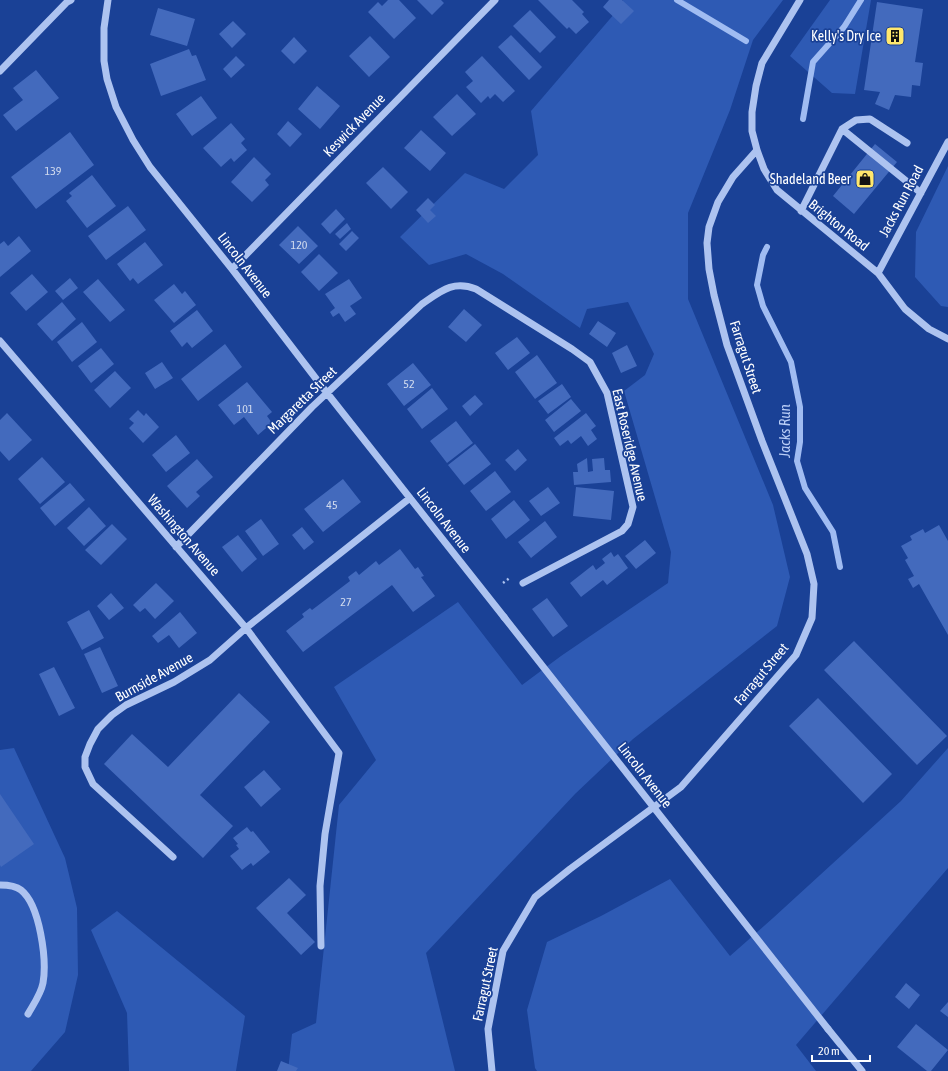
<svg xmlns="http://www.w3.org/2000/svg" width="948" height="1071" font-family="'Asap Condensed',sans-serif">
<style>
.green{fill:#2e5ab4}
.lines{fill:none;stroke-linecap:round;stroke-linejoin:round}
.stream{stroke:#a0bcf2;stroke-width:6}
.building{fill:#436abd}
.path{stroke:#adc3f0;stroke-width:2.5;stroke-dasharray:2 3;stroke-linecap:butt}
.minor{stroke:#adc3f0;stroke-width:7}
.minor-bridge{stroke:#adc3f0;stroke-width:7}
.labels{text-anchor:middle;stroke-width:3.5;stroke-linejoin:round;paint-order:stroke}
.number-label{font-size:12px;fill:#d0daee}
.poi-label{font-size:14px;fill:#fff;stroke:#1a4196;text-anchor:end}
.street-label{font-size:14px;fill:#fff;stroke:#1a4196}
.water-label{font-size:15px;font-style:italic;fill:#bacef7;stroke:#1a4196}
</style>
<rect width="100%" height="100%" fill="#1a4196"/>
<!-- green -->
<path class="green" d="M623 0H783L753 40 730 110 688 213V299L773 505 790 577 777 626 633 739 575 794 426 953 455 1071H288L292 1034 316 1023 339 805 376 760 334 687 458 602 522 685 561 656 668 583 671 552 624 391 645 375 654 354 628 302 587 309 580 328 503 274 466 254 429 265 400 237 465 173 504 189 538 155 531 111 615 13Z
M830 0H871L855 94 832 93 790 56Z
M948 166V307L941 306 915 277 916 232Z
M14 748 65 858 77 908 78 975 65 1032 31 1071H0V750Z
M948 748V868L796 1045 816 1071H537L535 1068 527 1010 547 942 601 916 670 879 730 956 773 918 901 801Z
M117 911 245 1016 236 1071H129L127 1013 91 930Z"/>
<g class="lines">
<!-- stream -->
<path class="stream" d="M677 0 746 41
M803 119 813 62 844 27 861 0
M767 247 763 255 757 285 763 306 791 362 800 407V442L797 461 805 488 833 532 840 567"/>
</g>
<!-- building -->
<path class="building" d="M388 0H399L416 18 394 39 368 12 378 2 382 6Z
M417 0H441L444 3 432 15Z
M538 0H572L584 12 582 14 589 22 576 34 569 27 567 29Z
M609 0H622L634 11 621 24 603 7Z
M877 2 923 9 915 62 923 63 920 86 912 85 911 97 895 95 889 110 875 104 880 92 864 90Z
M158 8 195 19 187 46 150 35Z
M530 10 556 37 540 53 513 26Z
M233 21 246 34 232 48 219 34Z
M511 35 542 67 529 80 498 47Z
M370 36 390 57 369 77 349 56Z
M294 37 307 51 294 64 281 51Z
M189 49 192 56 196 55 206 80 161 96 150 64Z
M236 56 245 65 231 78 223 69Z
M482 56 515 91 503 102 495 94 490 99 488 96 481 103 466 87 473 81 465 72Z
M36 70 59 98 16 131 3 115 23 100 13 88Z
M317 86 340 106 320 129 298 109Z
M457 94 476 114 452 136 433 117Z
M201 96 217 118 192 136 176 114Z
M288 121 302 134 290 147 277 134Z
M231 123 245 139 241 143 247 150 234 162 231 158 221 167 203 148Z
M421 130 446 153 430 171 404 148Z
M70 132 94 165 36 209 11 177Z
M875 144 897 162 854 214 833 196Z
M254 157 271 174 265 180 269 185 252 202 231 182Z
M383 167 408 192 391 209 366 183Z
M92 175 116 206 87 228 66 201 72 196 69 193Z
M428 198 435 205 430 210 436 216 428 223 416 210Z
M128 206 146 230 106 260 88 236Z
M336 209 345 219 330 234 321 224Z
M347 223 351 229 340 239 335 234Z
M298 226 318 246 299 264 279 245Z
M352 231 359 238 346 251 339 244Z
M19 236 31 251 0 277V244L4 241 8 246Z
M145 242 163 265 138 284 133 278 130 281 117 264Z
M319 254 338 273 319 291 301 272Z
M32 274 48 292 26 311 10 293Z
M70 278 78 288 63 300 55 291Z
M98 279 125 310 110 322 83 292Z
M349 279 362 298 350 306 356 314 345 322 339 313 333 317 330 312 335 308 325 294Z
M174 284 182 294 185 291 196 305 174 323 154 300Z
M62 302 76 319 52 341 37 324Z
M464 309 482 325 466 342 448 327Z
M197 310 213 331 192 348 187 342 182 347 170 331Z
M598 321 616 333 607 347 589 334Z
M82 322 97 342 72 362 57 342Z
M517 337 530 353 508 370 495 353Z
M225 344 242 367 198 401 181 379Z
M627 345 637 366 621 373 612 353Z
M101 348 114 364 91 383 78 366Z
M537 355 557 383 535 399 515 372Z
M162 362 173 378 155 389 145 373Z
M413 363 431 385 404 406 387 384Z
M115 371 131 388 110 408 94 390Z
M247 382 272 412 267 416 272 423 258 435 244 417 234 425 218 405Z
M562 384 571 397 548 414 538 401Z
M432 388 448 409 422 429 407 409Z
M475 395 483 404 470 416 462 406Z
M571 399 581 411 554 432 545 420Z
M138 410 144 416 146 413 159 427 143 443 129 428 134 423 129 419Z
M7 413 32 440 9 461 0 451V420Z
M586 413 596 426 591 430 597 439 588 446 581 436 571 444 568 440 560 446 554 438Z
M456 421 473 443 447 463 430 441Z
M176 435 190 453 166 472 152 455Z
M475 444 491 464 464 485 448 465Z
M518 449 527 460 515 471 505 460Z
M42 457 65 482 40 504 18 479Z
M587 458 588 472 593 471 592 459 604 458 605 470H610L611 482 574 485 573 472H578L577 464Z
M197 459 213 477 196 492 200 496 187 508 167 486Z
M495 471 511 492 486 511 470 491Z
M343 479 361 502 323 532 304 509Z
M70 483 85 500 55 526 40 508Z
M548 487 560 503 541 516 529 501Z
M576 487 614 491 611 520 573 516Z
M514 500 530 520 506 539 491 519Z
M89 507 106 526 84 546 67 528Z
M261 519 279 544 263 556 245 531Z
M545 521 557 537 531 558 518 542Z
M112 524 127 539 101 565 85 550Z
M939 525 948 541V635L919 584 913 588 908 579 914 576 905 560 908 558 901 546 912 540 910 536 923 529 925 533Z
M302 527 314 542 304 550 292 535Z
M238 535 257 559 242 572 222 547Z
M645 540 656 553 636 569 625 556Z
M400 549 415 569 418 567 424 576 421 577 435 596 413 612 392 585 303 652 286 631 304 617 302 614 310 608 312 610 350 581 348 577 356 571 359 575 376 561 379 565Z
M611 552 614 557 618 554 628 568 607 585 603 580 581 597 570 583 593 565 596 570 605 563 602 559Z
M156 583 174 601 155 619 145 608 140 612 133 605Z
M111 593 124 608 109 620 97 606Z
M547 598 568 626 553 637 532 609Z
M89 610 104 638 82 650 67 622Z
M180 612 197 633 179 648 169 635 158 643 152 636Z
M854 641 947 736 917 765 824 670Z
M100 647 118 686 102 693 84 654Z
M54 667 75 708 59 716 39 674Z
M239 693 270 722 200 795 233 826 203 858 104 764 132 734 168 767Z
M818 698 892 774 863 803 789 726Z
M264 770 281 789 261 807 244 787Z
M0 794 34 844 1 867 0 865Z
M247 827 251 832 253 831 270 852 253 866 251 863 242 870 230 856 239 849 236 845 238 844 233 838Z
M289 878 306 895 287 913 315 942 301 955 256 908Z
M906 983 920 995 909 1009 895 997Z
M948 1002V1017L940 1011Z
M916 1024 948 1050 931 1071H927L897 1047Z
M281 1061 298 1068 296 1071H277Z"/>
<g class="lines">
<!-- path -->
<path class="path" d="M503 583 511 577"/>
<!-- minor -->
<path class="minor" d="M108 0 104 28V61L107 79 116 107 133 140 150 167 232 269 327 393 504 617
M800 0 762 63 756 86 752 112V131L757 150 764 169 777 190 878 273 905 309 929 329 948 339
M0 71 67 2 71 0
M842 129 921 193
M801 211 842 129 856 120 870 119 907 143
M232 269 495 0
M878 273 948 142
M0 341 246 628 339 753 325 834 320 886 321 946
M176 547 312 407 422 304C441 291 453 280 476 289L572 349 590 362 607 393 633 507 628 524 622 531 523 583
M173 857 93 784 85 767V757L90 744 98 729 112 715 126 705 174 682 210 660 246 628 410 498
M0 885C6 885 16 886 21 890 40 905 47 960 43 983 41 994 33 1005 28 1014
M828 1029 862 1071
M492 1071 488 1029 503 951 535 897 570 869 681 787 796 655 812 618 814 584 807 554 762 441 727 345 714 295 709 269 707 243 709 227 718 202 733 177 757 150"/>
<!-- minor-bridge -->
<path class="minor-bridge" d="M504 617 828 1029"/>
</g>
<!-- icons -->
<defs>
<g id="building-square" transform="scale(1)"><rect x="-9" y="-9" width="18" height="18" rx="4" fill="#ffe76d" stroke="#1a4196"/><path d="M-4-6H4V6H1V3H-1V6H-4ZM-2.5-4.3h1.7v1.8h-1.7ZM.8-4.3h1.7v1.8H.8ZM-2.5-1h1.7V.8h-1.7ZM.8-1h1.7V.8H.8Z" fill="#111"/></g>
<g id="shop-square" transform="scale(1)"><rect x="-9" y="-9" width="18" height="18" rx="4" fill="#ffe76d" stroke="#1a4196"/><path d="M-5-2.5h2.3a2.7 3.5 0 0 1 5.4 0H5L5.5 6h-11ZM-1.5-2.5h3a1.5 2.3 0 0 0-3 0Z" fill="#111"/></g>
</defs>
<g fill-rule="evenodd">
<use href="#building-square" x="895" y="36"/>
<use href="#shop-square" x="865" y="179"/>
</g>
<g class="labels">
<!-- number labels -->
<g class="number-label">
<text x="53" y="175">139</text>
<text x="299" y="249">120</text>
<text x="409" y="388">52</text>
<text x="245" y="413">101</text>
<text x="332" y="509">45</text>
<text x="346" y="606">27</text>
</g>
<!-- poi labels -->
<g class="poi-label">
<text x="881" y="41">Kelly's Dry Ice</text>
<text x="851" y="184">Shadeland Beer</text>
</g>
<!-- street labels -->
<g class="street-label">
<text transform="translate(354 125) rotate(-46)" y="5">Keswick Avenue</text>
<text transform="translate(901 201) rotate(-62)" y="5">Jacks Run Road</text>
<text transform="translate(839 225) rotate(39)" y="5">Brighton Road</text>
<text transform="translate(245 265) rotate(52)" y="5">Lincoln Avenue</text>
<text transform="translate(746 357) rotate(72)" y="5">Farragut Street</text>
<text transform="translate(302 400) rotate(-44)" y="5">Margaretta Street</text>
<text transform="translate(630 445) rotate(77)" y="5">East Roseridge Avenue</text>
<text transform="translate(444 520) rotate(52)" y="5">Lincoln Avenue</text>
<text transform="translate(184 535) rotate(49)" y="5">Washington Avenue</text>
<text transform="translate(761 674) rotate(-50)" y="5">Farragut Street</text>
<text transform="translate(154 677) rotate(-29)" y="5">Burnside Avenue</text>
<text transform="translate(645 775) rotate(52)" y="5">Lincoln Avenue</text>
<text transform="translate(485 984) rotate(-78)" y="5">Farragut Street</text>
</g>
<!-- water labels -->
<g class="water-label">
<text transform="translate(785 431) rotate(-90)" y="5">Jacks Run</text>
</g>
</g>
<!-- scale -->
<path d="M812 1055v6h58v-6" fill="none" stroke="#ffffff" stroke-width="2"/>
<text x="818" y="1055" font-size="12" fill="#ffffff" stroke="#1a4196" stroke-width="3" paint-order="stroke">20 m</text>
</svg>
